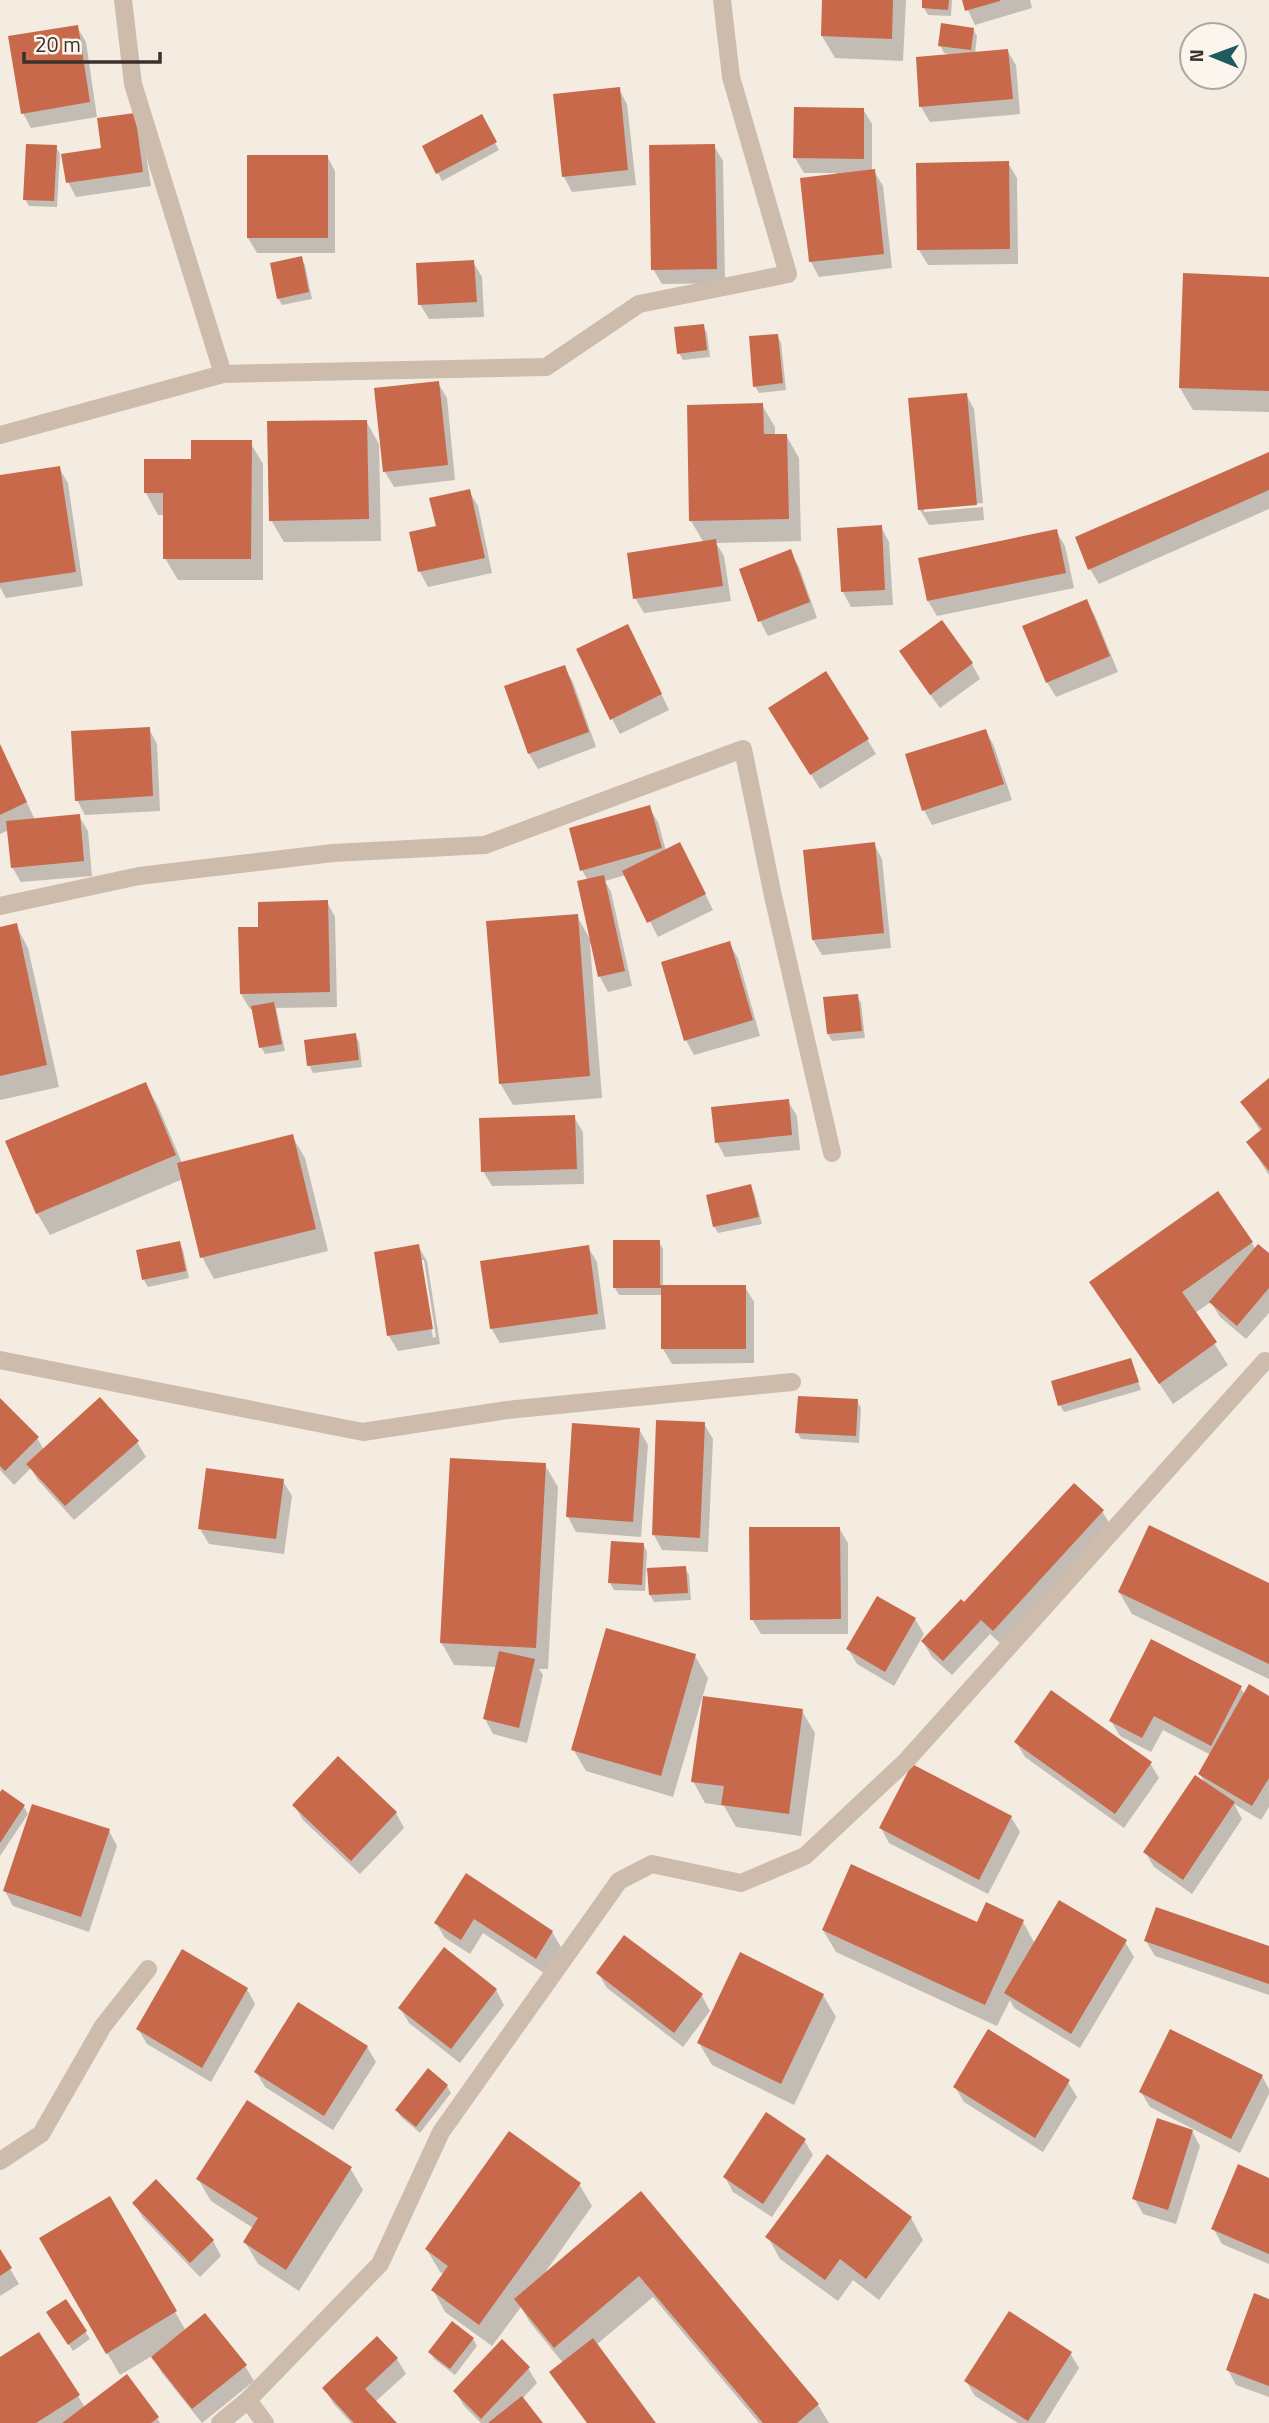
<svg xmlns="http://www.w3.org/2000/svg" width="1269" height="2423" font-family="'Titillium Web',sans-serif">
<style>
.shadow{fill:#0003;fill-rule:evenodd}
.building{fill:#c8694b}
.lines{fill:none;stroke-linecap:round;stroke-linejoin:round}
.minor{stroke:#cdbbac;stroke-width:18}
</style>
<rect width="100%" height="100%" fill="#f4ebe1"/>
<!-- shadow -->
<path class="shadow" d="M824 0H906L903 61 835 58 822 36Z
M924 0H952L951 16 928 15 924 8Z
M963 0H1030L1032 8 975 25Z
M77 27 86 42 97 117 31 128 23 113Z
M973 29 977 36 975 53 1007 50 1016 65 1020 114 930 122 921 107 952 55 944 53 940 45Z
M619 89 627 104 636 185 572 192 564 177 555 95Z
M863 109 872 124V172L874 171 883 186 892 268 819 277 811 262 836 173H804L795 158Z
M134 115 142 130 151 186 76 197 68 182 103 149Z
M481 116 499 150 442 181 424 146Z
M714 146 723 161 725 283 662 284 653 269Z
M56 147 60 154 57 207 29 206 25 199Z
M327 156 335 171V253H257L248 238Z
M1008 163 1017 178 1018 264 928 265 919 250 918 164Z
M301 258 305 265 312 299 282 305 278 298Z
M473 262 482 277 484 317 429 319 420 304Z
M1269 278V412L1193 410 1180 388Z
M703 326 707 333 710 357 683 360 679 353Z
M777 335 781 343 786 390 759 393 755 386Z
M438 383 447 398 455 480 394 487 385 472 376 390Z
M966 394 974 409 983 503 924 508V512L983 507 984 520 929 525 920 510Z
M762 405 775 427V436L786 435 799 458 801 541 716 543 724 556 731 601 644 613 635 598 704 543 691 521Z
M366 421 379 444 381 541 284 542 271 520Z
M250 442 263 464V580H178L165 558V515H158L146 493 193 460Z
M1269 454V509L1099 584 1090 569Z
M59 468 68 483 83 586 6 598 0 587V477Z
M469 491 478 506 492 573 428 587 420 572Z
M881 527 889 542 893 605 851 607 843 592Z
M1056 531 1065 546 1074 588 937 616 928 601 920 559Z
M790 552 799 567 817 618 768 636 760 621Z
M1086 601 1095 616 1118 672 1056 697 1047 682Z
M636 641 669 710 620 734 612 719Z
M972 664 980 679 940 708 910 667Z
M564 667 573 682 596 747 538 769 529 754 506 687Z
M779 723 867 739 876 754 820 789Z
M149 729 157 744 160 811 85 815 77 800Z
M986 731 994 746 1012 800 932 825 924 810Z
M0 745 35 820 79 816 88 831 92 876 21 882 12 867 9 830 0 834Z
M649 807 658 822 666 851 688 859 713 910 658 937 626 875 605 881 611 892 632 986 608 992 600 977 592 943 590 944 602 1098 513 1105 500 1083 577 916 591 941 588 881 582 870Z
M874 844 882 859 891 948 822 955 813 940Z
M327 902 335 917 337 1007 276 1008 285 1051 265 1054 261 1047 254 1009H250L241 994 260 929Z
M16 925 28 948 59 1087 0 1100V929Z
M729 943 738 958 760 1036 694 1055 686 1040Z
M857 996 861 1003 865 1038 832 1041 828 1034 825 998Z
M355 1035 359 1042 362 1067 313 1073 309 1065Z
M1269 1080V1175L1248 1143 1261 1132 1242 1102Z
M145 1084 158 1106 182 1163 292 1136 305 1158 328 1251 214 1279 202 1257 183 1179 50 1235 37 1213Z
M788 1101 797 1116 800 1150 725 1157 717 1142Z
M574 1117 583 1132 584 1184 492 1186 483 1171Z
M750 1186 754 1193 762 1224 718 1233 714 1226Z
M659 1242 663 1249V1287H745L754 1302V1363L672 1364 663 1349V1295H619L615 1288Z
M179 1243 183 1250 189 1278 148 1287 144 1280Z
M1252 1243 1256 1250 1269 1256V1313L1246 1339 1220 1317 1211 1302 1195 1313 1228 1365 1173 1404 1091 1282Z
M418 1246 427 1261 440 1344 398 1351 389 1336ZM420 1260H424L436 1337 433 1338Z
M588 1247 597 1262 606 1329 500 1343 491 1328Z
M1131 1360 1141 1390 1064 1412 1060 1405Z
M0 1401 37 1438 44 1450 137 1442 146 1457 74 1520 37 1479 31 1468 14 1485 0 1470Z
M857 1401 861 1408 859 1443 801 1439 797 1432Z
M704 1424 713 1439 708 1552 662 1550 654 1535Z
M639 1429 648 1445 641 1537 576 1532 568 1517Z
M545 1465 558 1487 548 1669H539L543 1675 527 1743 493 1734 485 1719 497 1667 454 1665 441 1642Z
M283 1481 292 1496 284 1554 209 1544 200 1529Z
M1102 1511 1111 1526 1002 1645 990 1634 952 1675 932 1657 923 1642 965 1604Z
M839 1528 848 1543V1634H761L752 1619Z
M643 1544 647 1552 646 1570 685 1568 689 1575 691 1600 654 1602 650 1595 649 1571H646L645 1591 614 1590 610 1583Z
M1269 1585V1679L1132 1614 1119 1592Z
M915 1619 924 1634 894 1686 857 1664 848 1649Z
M695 1656 708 1678 673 1797 586 1771 573 1749Z
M1240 1687 1245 1695 1269 1698V1807L1261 1820 1234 1804 1242 1819 1192 1894 1154 1867 1145 1852 1206 1785 1200 1774 1211 1755 1163 1730 1151 1752 1120 1736 1111 1721Z
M802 1711 815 1733 801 1836 736 1827 724 1806 705 1803 693 1781Z
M1016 1742 1150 1763 1159 1778 1124 1828 1025 1757Z
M3 1792 24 1807 28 1814 0 1856V1796Z
M294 1805 396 1813 404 1828 360 1874 303 1820Z
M1011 1817 1020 1832 988 1894 889 1843 881 1828Z
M109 1831 117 1846 89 1932 13 1906 5 1891Z
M466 1876 552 1932 561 1947 544 1973 483 1933 470 1954 445 1938 436 1923Z
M1023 1922 1035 1944 1125 1942 1134 1957 1080 2048 1014 2008 1010 2000 997 2026 836 1952 823 1930Z
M1146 1941 1269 1947V1995L1155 1956Z
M598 1973 702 1996 710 2011 683 2047 607 1988Z
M247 1989 255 2004 211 2082 147 2044 138 2029Z
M496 1990 504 2005 460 2063 409 2023 400 2008Z
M823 1995 836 2017 794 2105 712 2065 699 2043Z
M367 2047 376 2062 333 2130 265 2087 256 2072Z
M1262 2076 1269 2089V2094L1240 2153 1150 2107 1141 2092Z
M1068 2082 1077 2097 1043 2152 964 2102 955 2087Z
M447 2086 451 2093 420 2133 401 2117 397 2110Z
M1192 2131 1200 2146 1176 2224 1143 2214 1134 2198Z
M804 2140 813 2155 772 2217 733 2192 725 2177Z
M350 2168 363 2190 299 2291 258 2264 245 2242 253 2228 211 2201 198 2179Z
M1269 2180V2264L1222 2244 1213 2228Z
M579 2184 592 2206 544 2274 640 2193 818 2405 829 2423H759L653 2297 596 2345 654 2423H587L551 2372 563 2363 529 2321 521 2307 492 2346 445 2312 433 2290 444 2274 440 2272 427 2250Z
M110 2198 186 2331 245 2366 254 2381 202 2423 162 2373 152 2356 120 2375 41 2239Z
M134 2203 213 2241 221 2256 200 2277 143 2218Z
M911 2218 923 2240 879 2300 853 2280 838 2301 780 2259 768 2237Z
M0 2252 19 2284 0 2296Z
M66 2301 90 2339 73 2351 49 2312Z
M1269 2301V2397L1236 2385 1228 2370Z
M452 2323 473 2339 477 2346 455 2375 434 2359 430 2352Z
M1070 2353 1079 2368 1045 2423H1018L975 2396 966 2381Z
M0 2359 78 2396 85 2408 157 2418 160 2423H0Z
M397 2359 406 2374 375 2402 394 2423H351L333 2403 324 2388Z
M528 2368 537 2383 522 2399 541 2423H481L464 2406 455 2391Z"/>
<!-- building -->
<path class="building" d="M822 0H893L892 39 821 36Z
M922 0H949L948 10 922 8Z
M962 0H1000V1L965 11Z
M941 23 974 28 971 50 938 46Z
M78 25 90 102 21 114 8 36Z
M1008 49 1013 99 919 107 916 57Z
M620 87 628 170 562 177 553 94Z
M794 107 864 108V159L793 158Z
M135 113 143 172 66 183 61 154 101 148 97 118Z
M482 114 497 142 436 174 422 146Z
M26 144 57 145 54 201 23 200Z
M715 144 717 269 651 270 649 145Z
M247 155H328V238H247Z
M1009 161 1010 249 917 250 916 163Z
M875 169 884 254 809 262 800 178Z
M302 256 309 292 277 299 270 263Z
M474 260 477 302 418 305 416 263Z
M1183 273 1269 277V391L1179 388Z
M704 324 707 350 677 354 674 327Z
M778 334 783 383 753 387 749 336Z
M439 381 448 465 383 472 374 388Z
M967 393 977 505 918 510 908 398Z
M763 403 764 434H787L789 519 689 521 687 405Z
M367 420 369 519 269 521 267 421Z
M191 440H252L251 559H163V493H144V459H191Z
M1269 452V490L1088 570 1075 537Z
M60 466 76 572 0 583V475Z
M470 489 485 558 418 572 409 532 436 526 429 498Z
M882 525 885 590 841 592 837 528Z
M1057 529 1066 573 927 601 918 558Z
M716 539 723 586 633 599 627 553Z
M791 549 810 602 758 622 739 569Z
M1087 599 1110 656 1046 683 1022 626Z
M942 620 973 663 930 695 899 651Z
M628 624 662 694 610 720 576 649Z
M565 665 589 732 528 754 504 686Z
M826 671 869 739 810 775 768 708Z
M150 727 153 796 75 801 71 731Z
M986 729 1004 784 922 811 905 754Z
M0 744 27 802 0 815Z
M650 805 662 848 580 871 569 828Z
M80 814 84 861 11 868 6 821Z
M680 842 706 894 647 923 622 871Z
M875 842 884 933 812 940 803 850Z
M604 875 625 971 598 977 577 881Z
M328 900 330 992 240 994 238 927H258V902Z
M578 914 590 1076 499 1084 486 921Z
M17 923 47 1065 0 1076V927Z
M730 941 753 1020 684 1041 661 962Z
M858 994 862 1031 827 1034 823 997Z
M274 1002 282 1044 259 1048 251 1006Z
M356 1033 359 1060 307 1066 304 1040Z
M1269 1078V1171L1246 1142 1262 1129 1240 1102Z
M146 1082 176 1155 36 1214 5 1141Z
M789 1099 792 1135 715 1143 711 1107Z
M575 1115 577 1169 481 1172 479 1118Z
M293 1134 316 1229 200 1258 177 1163Z
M751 1184 759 1217 713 1227 706 1195Z
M1218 1191 1253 1242 1182 1292 1217 1342 1159 1384 1089 1282Z
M613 1240H660V1285H746V1349H661V1288H613Z
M180 1241 186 1271 142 1280 136 1250Z
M419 1244 433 1329 387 1336 374 1252Z
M1258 1244 1269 1253V1288L1237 1326 1209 1302Z
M589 1245 598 1314 490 1329 480 1261Z
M1131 1358 1139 1382 1058 1406 1051 1381Z
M798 1396 858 1399 856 1436 795 1433Z
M100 1397 139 1441 65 1506 26 1464Z
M0 1398 39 1437 5 1471 0 1466Z
M656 1420 705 1422 700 1538 652 1535Z
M572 1423 640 1428 633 1522 566 1517Z
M450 1458 546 1463 536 1648 440 1643Z
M206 1468 284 1479 276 1539 198 1529Z
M1074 1483 1104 1510 993 1631 981 1620 943 1661 921 1641 961 1599 964 1602Z
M1149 1525 1269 1583V1664L1118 1592Z
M749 1527H840L841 1619 750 1620Z
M611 1541 644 1543 642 1585 608 1583Z
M686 1566 688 1593 649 1595 647 1568Z
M877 1596 916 1618 885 1672 846 1649Z
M606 1628 696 1654 661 1776 571 1750Z
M1151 1639 1242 1686 1211 1746 1154 1716 1142 1738 1109 1721Z
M499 1651 535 1659 519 1728 483 1719Z
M1249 1684 1269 1696V1778L1252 1806 1198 1774Z
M1051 1690 1152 1762 1115 1814 1014 1742Z
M703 1696 803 1709 789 1814 721 1805 724 1786 691 1782Z
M338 1756 397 1812 351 1861 292 1805Z
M912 1764 1012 1816 979 1880 879 1828Z
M1195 1775 1235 1802 1183 1880 1143 1852Z
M2 1789 25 1805 0 1843V1792Z
M32 1804 110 1829 81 1917 3 1891Z
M851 1864 977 1922 986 1902 1024 1920 985 2005 822 1930Z
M466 1873 553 1931 536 1959 474 1919 461 1940 434 1923Z
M1059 1900 1127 1940 1071 2034 1004 1993Z
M1156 1907 1269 1946V1984L1144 1941Z
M624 1935 703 1994 674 2033 596 1973Z
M444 1947 497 1989 451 2049 398 2008Z
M182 1949 248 1988 202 2068 136 2029Z
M740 1952 824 1994 781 2084 697 2043Z
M298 2002 368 2046 324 2116 254 2072Z
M988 2029 1070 2080 1035 2138 953 2087Z
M1170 2029 1263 2075 1231 2139 1139 2092Z
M428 2068 448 2085 416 2127 395 2110Z
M247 2100 352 2167 286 2270 243 2242 258 2218 196 2179Z
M766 2112 806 2139 763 2204 723 2177Z
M1157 2118 1193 2130 1168 2210 1132 2199Z
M509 2131 581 2183 479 2325 431 2290 448 2266 425 2249Z
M827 2154 912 2217 866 2279 840 2259 825 2280 765 2237Z
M1238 2164 1269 2178V2254L1211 2229Z
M156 2179 214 2240 190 2263 132 2203Z
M641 2191 819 2404 797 2423H763L639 2276 554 2348 514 2299Z
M110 2196 177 2311 106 2354 39 2238Z
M0 2249 12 2268 0 2276Z
M1254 2293 1269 2299V2386L1226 2370Z
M66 2299 87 2331 68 2345 46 2312Z
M1009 2311 1072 2352 1028 2421 964 2381Z
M205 2313 247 2365 192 2409 151 2357Z
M452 2321 474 2338 450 2369 428 2352Z
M39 2332 80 2395 36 2423H0V2357Z
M377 2336 398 2358 365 2389 397 2423H354L322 2388Z
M593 2338 656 2423H587L549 2372Z
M502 2339 530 2367 481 2419 453 2391Z
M127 2374 159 2417 151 2423H62Z
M522 2396 543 2423H488Z"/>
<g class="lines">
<!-- minor -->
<path class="minor" d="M123 0 133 84 223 374
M0 435 223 374 546 367 639 304 788 274 731 77 722 0
M0 906 139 876 333 853 485 845 743 749 773 896 832 1153
M0 1360 363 1432 507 1410 792 1382
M0 2161 41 2134 103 2026 148 1969
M248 2400 265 2423
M220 2423 248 2400 380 2264 441 2132 619 1881 652 1864 741 1883 805 1856 906 1761 1265 1361"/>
</g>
<!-- north arrow -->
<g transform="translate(1213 56) rotate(271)"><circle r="33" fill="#fbf5ee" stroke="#aea6a0" stroke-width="2"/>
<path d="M0-5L12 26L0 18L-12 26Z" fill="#1f5a5e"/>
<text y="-10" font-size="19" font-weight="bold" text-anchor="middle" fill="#3b302b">N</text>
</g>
<!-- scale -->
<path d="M24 52v10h136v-10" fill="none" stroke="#3b302b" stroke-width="3.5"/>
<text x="35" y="52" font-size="21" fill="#3b302b" stroke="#fbf5ee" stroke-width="5" paint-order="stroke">20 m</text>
</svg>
